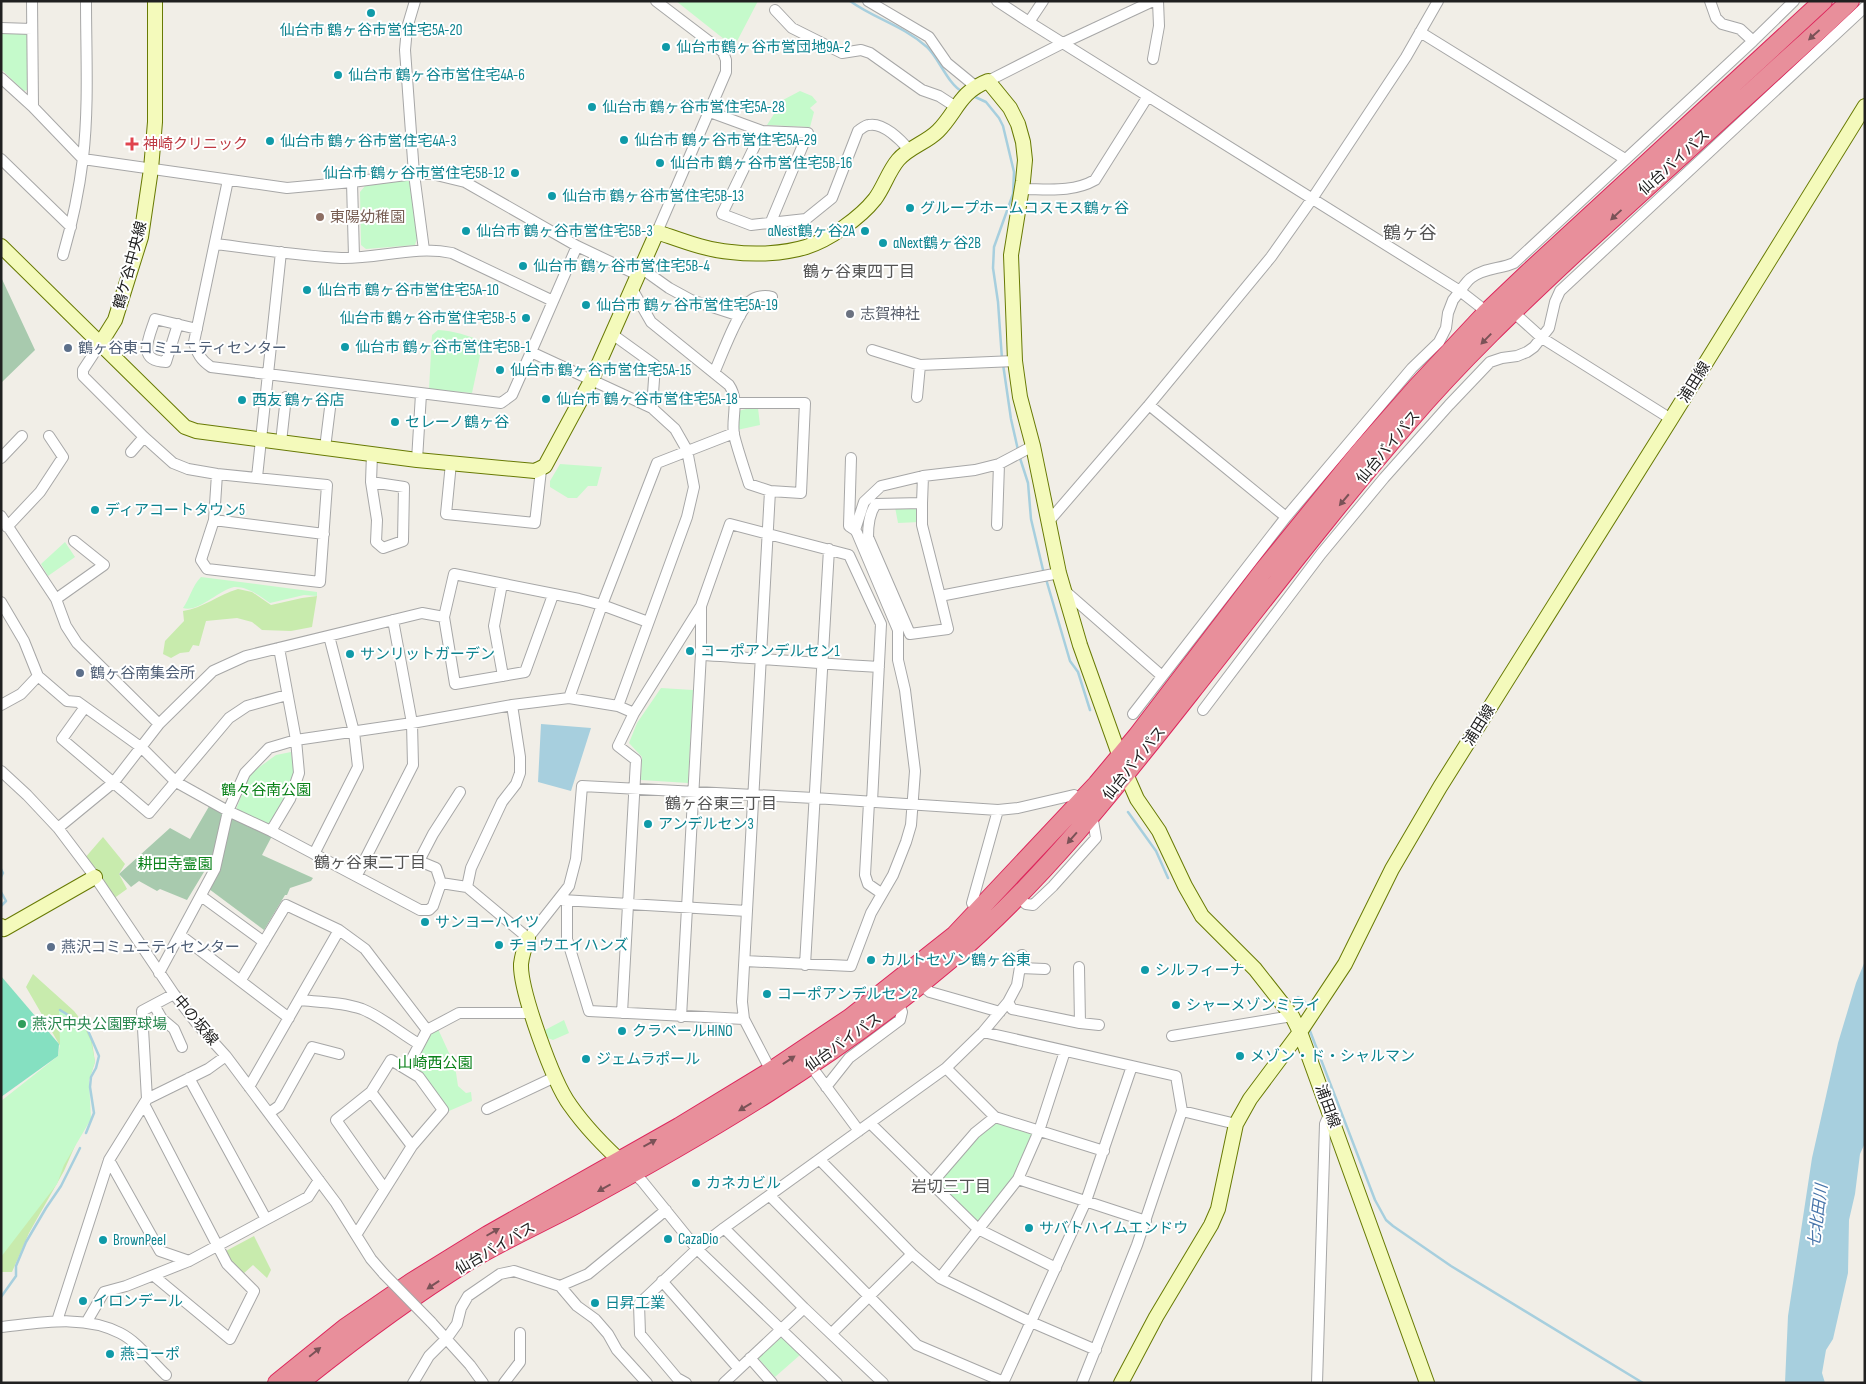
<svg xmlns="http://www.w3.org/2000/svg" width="1866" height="1384" font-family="'Sofia Sans Condensed','Noto Sans JP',sans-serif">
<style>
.grass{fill:#c8ebad}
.cemetery{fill:#a8caae}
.park{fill:#c5facb}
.pitch{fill:#85e0c1}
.water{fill:#a7cfde}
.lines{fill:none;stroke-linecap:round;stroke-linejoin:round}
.stream{stroke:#a7cfde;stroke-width:2.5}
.street-casing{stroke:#a7a7a7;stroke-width:12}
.secondary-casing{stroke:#687a04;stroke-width:16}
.highway-casing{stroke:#dd265c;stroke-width:20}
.street{stroke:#fff;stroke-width:10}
.secondary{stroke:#f4fabb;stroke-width:14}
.highway{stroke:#e88f9b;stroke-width:18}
.street-bridge-casing{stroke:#a7a7a7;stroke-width:12;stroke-linecap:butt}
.street-bridge{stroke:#fff;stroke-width:10}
.oneway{fill:#7a5257}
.culture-dot{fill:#0f9aa8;stroke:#fff;stroke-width:2}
.health-dot{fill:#e0444e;stroke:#fff;stroke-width:2}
.education-dot{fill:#8d6e63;stroke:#fff;stroke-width:2}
.worship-dot{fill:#6b7280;stroke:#fff;stroke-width:2}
.service-dot{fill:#5c6f8a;stroke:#fff;stroke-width:2}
.leisure-dot{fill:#2e9e5b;stroke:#fff;stroke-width:2}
.labels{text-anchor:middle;stroke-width:4;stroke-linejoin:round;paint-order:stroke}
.culture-label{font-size:15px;fill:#0d838f;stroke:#fff;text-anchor:start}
.health-label{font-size:15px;fill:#be3a42;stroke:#fff;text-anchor:start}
.street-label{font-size:15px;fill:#202020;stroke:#fff}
.education-label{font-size:15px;fill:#785e54;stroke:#fff;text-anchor:start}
.worship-label{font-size:15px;fill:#5b616d;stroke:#fff;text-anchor:start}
.service-label{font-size:15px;fill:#4e5e75;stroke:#fff;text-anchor:start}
.park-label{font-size:15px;fill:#0b821a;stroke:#fff}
.leisure-label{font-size:15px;fill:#27864d;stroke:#fff;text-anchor:start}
.neighbourhood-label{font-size:16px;fill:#535353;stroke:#fff}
.water-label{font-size:16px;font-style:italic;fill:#4875aa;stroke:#fff}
.quarter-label{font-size:18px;fill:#535353;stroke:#fff}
</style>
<rect width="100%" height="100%" fill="#f1eee7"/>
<!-- grass -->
<path class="grass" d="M238 589 252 592 271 605 302 598 317 596 312 627 291 631 262 630 252 622 237 618 206 621 199 646 193 645 189 652 180 653 171 658 163 654 165 641 184 621 183 611C203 608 218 595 238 589Z
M103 837 125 864 119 874 127 889 113 899 84 859Z
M33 974 74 1011 87 1028 92 1042 95 1062 89 1080V1121L78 1139 64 1171 29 1233 12 1272H1V1182L70 1063 26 987Z
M254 1236 271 1270 267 1278 253 1265 242 1275 224 1252Z"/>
<!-- cemetery -->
<path class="cemetery" d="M1 277 35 350 1 383Z
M211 803 219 808 222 814 211 868 207 867 187 900 160 889 157 891 139 881 131 887 119 874 170 828 190 839Z
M235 817 272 836 262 855 313 878 311 881 290 888 287 895H285L264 930 209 889 231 819Z"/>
<!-- park -->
<path class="park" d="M676 1H758L734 47Z
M1 30 29 32 30 89 24 91 1 69Z
M800 91 812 96 817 102 810 108 814 112 810 127 767 125 783 100Z
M406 180 411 182 418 235 415 245 366 249 361 245 360 192 365 186Z
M438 330C454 331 468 335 483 342L472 393 429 389 432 335Z
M754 407 758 408 760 425 737 430 738 411Z
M560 464 602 467 597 486H588L577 498H568L550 487V481Z
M915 506 920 510V522L898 523 895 507Z
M65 542 75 557 48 576 41 564Z
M201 577 317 592V596L304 595 270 603C260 596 247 586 234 587 219 590 198 613 183 608 190 598 192 586 201 577Z
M661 688 693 690 688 783 641 780 642 757 629 743 637 723Z
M291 752 294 774 285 797 269 825 235 812 250 774 276 755Z
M59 1011 72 1016 84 1027 91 1041 95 1062 89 1080 91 1119 64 1165 57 1184 1 1257V1101L58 1056 60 1044Z
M564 1020 569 1033 553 1040 548 1038 545 1030Z
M438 1029 455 1066 458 1086 466 1093 471 1092 472 1101 449 1111 414 1066 433 1031Z
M995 1122 1033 1134 1016 1174 982 1219 974 1222 936 1183 979 1135Z
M782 1337 800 1355 775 1377 758 1358Z"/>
<!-- pitch -->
<path class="pitch" d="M1 976 59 1044 58 1056 1 1097Z"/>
<!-- water -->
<path class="water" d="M541 724 591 728 571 791 538 782Z
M1865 961V1143L1860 1154 1855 1194 1849 1220 1848 1273 1833 1339 1826 1350 1822 1373 1825 1383H1785L1788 1316 1812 1158 1838 1043 1856 983Z"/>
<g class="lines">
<!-- stream -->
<path class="stream" d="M850 1C875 19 902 25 927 47 939 58 948 85 963 92
M973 96 986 102 999 118 1003 126 1014 172 1013 194 994 247 993 268 998 302 1002 359
M1003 364 1011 419 1018 450
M1019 455 1028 483 1031 519 1044 574
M1046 579 1070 661 1078 672 1090 710
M1128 812 1156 851 1168 878
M1 869 3 873 1 877
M1 892 6 901 1 906
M1294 1002 1298 997 1305 1002
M60 1010 86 1026 99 1056 96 1068 91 1077 90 1087 94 1113 86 1133
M1310 1031 1375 1200 1386 1220 1393 1226 1451 1266 1643 1383
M1 1297 16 1276V1266L26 1242 46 1208 61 1186 80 1148"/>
<!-- street casing -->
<g class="street-casing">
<path id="street" d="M32 1 33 107
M656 1 723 52 726 60V72L657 232
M868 1 929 37 947 63 975 86
M997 1 1029 22
M1043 1 1029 22 1460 291 1453 300 1448 313 1446 328 1439 342 1412 368 1286 517 1133 714
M1710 1 1716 18 1722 24 1740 29 1753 41 1794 1
M775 10 792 28 842 53 861 50 870 53 922 90 939 96 956 107
M1 28 32 29
M1420 32 1625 159
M1153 59 1159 26 1158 1
M1 78 33 107 83 159 287 188 352 182 414 174 405 50 407 28 415 1
M988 81 1063 43 1153 1
M710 112 762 131 808 133 770 224
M762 131 722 214 751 225 806 219 832 198 858 131C861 129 865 125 869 125 883 122 901 140 909 150
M1 159 71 227
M228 180 194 342C197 354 201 360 211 367L501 403 512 395 531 352 652 408 675 429 687 450 694 487 687 517 618 706
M352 182 354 257
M1021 189C1047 189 1072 193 1095 180L1148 96
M215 244C257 249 299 256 341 258 378 259 415 245 452 253L553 301
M424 250 414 174H432L465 182 577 246 638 275
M63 255C72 224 79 191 83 158 89 106 86 53 86 1
M641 268 669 288 691 300 740 316
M632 289 651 322 729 385C740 401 731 418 734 435 738 451 744 468 749 484L770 491 801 493 805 403H735
M1512 311 1542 338 1671 419
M1487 312 1460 291C1463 287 1467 281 1471 278 1483 268 1501 269 1514 263L1753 41
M178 324 166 362C136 361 149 338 155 319L197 329
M612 334 655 365 652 408
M100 344 83 370V376L144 437 173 463 188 469 217 474 327 485 320 582 207 569 201 560 214 520 217 474
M872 350 920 365 1015 361
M531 352 577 246
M714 373C722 355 737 313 750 301 756 296 765 295 772 297
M917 397 920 365
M1149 405 1286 517
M281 442 286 397
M325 448 330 408
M131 452 144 437
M1 458 22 436
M417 460 421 394
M451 463 446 514 535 523 541 470
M257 477 281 252
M371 482 404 487 403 541 383 548 376 542 377 520 371 482 372 454
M770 491 742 1002 744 1019 771 1071
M922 503 923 476
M1 516 56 599 66 626 77 643 159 724
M214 520 324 534
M1049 521 1149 405 1271 257 1312 199 1406 57 1438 1
M997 525 999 464
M7 527 40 492 63 457 49 436
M855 530 864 502 881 486 923 476 975 470 999 464 1033 446
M502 584 494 626 503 676
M1065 591 1162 676
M553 595 525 672 455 684 444 617 454 574 579 599 602 605 648 622
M940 596 948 629 910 634 868 537C868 525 869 513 876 504L922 503V525L940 596 1059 573
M56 599 104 565 74 541
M1 602 24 641 38 676 67 701 78 702 142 748 176 782 228 811 271 831 420 910H429L433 906 441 883 467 887 528 938 569 886 576 859 582 786 814 798 998 810 1018 808 1074 795 1082 802
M701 655C761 658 820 664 879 667
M569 698 602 605 657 463 734 433
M1 705 21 694 38 676
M85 707 62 739 149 813 229 718 247 706 287 695
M1203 710 1321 554 1384 478 1449 405 1490 362 1502 358 1517 356 1527 352 1534 347 1549 328 1555 302 1560 291 1865 7
M1 771 27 795 58 828 95 877 174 994 198 1025 226 1056 336 1203 371 1259 384 1274
M869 802 865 875 868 884 881 893
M58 828 114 782 159 724 213 671 246 656 422 613 444 617
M271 831 290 799 299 773 296 740 279 648
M314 854 358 767 354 732 329 636
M357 875 413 765 412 723 393 620
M441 883 436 868 419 861 433 834 460 792
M467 887 471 868 502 802 516 784 520 773V757L512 705
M201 896 264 942
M1017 896 1026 904 1033 905 1053 886 1096 838 1092 815
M562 900 747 911
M567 900V939L589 1011 744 1019
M978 913 972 903 998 810
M180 935 289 1018
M745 961 851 966 871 913 893 875 906 842 911 825 915 771 905 690 898 660V630L857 533 855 530 849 526 851 458
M805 965 829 549
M1079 967 1080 1023
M1020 968 1045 969
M159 973 215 869 228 811 245 773 269 748 296 740 412 723 512 705 569 698 618 706 634 713
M241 980 286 905 339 930 365 949 427 1030
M920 984 930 992 1000 1012
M299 1000C320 1002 342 1002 362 1009 382 1017 400 1033 419 1044
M1008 1002 1012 1009 1080 1023 1099 1025
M154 1005 162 1019 174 1029 182 1047
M622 1013 636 760 618 746 634 713 701 606 730 524 849 555 881 624 872 802
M681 1017 701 653V607
M983 1032 1176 1076 1182 1111 1137 1245 1082 1383
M1172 1036 1292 1016
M811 1066 859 1131
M407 1068 427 1030 459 1013H531
M946 1068 995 1117 1104 1151
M189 1078 266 1219
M249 1087 339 930
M826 1087 849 1058 900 1020 902 1012 898 1002
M371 1092 412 1146
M147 1099 208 1069 226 1056
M144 1104 227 1264 254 1291 230 1339 154 1276
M487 1109 555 1077
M1182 1111 1236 1124
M269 1113 279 1106 312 1047 339 1054
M870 1123 978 1229 1056 1268
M109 1160 160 1251 189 1261
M820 1160 912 1254 940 1278 1031 1322 1096 1350
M632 1172 642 1181 697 1249 837 1383
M1018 1179 1146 1221
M931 1184 975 1133 995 1117
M770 1196 917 1345 1004 1382
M724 1228 804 1308 883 1383
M356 1235 412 1146 443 1110 419 1077 391 1060 371 1092 336 1120 384 1188
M940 1278 1018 1179 1039 1131 1065 1051
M662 1281 739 1369
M560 1286 577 1306 595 1319 608 1334 617 1350 647 1383
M57 1321 109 1160 147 1099 142 1011 174 994
M431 1322 470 1365 483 1383
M86 1323 104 1292 126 1286 189 1261 308 1197 319 1180
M1 1327C39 1323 84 1314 120 1333 138 1342 151 1361 166 1375
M832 1333 912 1254
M750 1358 772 1383
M413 1383 429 1356 447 1338 457 1324 461 1308 468 1296 500 1274 514 1271 560 1286 588 1274 666 1210
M504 1383 520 1362V1333
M686 1383 677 1378 640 1334 639 1304 697 1249 724 1228 946 1068 983 1032 1008 1002 1017 985 1022 955
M724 1383 804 1308
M1003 1383 1086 1201 1132 1066
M1317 1383 1325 1124 1330 1112"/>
</g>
<!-- secondary casing -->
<g class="secondary-casing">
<path id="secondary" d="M1 246 185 427 196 431 417 460 535 471 545 466 592 379 657 232C681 240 705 250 731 252 754 255 783 254 806 247 829 240 860 218 875 199 884 187 888 172 898 160 909 147 926 143 938 131 957 112 959 92 988 81L1010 108 1018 124 1023 142 1025 160 1023 181 1011 255 1015 361 1020 397 1033 446 1059 573 1080 645 1126 774 1137 799 1159 831 1185 886 1202 916 1255 969 1292 1016 1300 1032 1427 1383
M100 344 115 320 141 237 151 169 155 122V1
M1 926 4 929 95 877
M528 938C525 946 522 955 521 964 520 990 553 1082 570 1105 584 1125 608 1150 627 1167
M1121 1383 1156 1317 1211 1225 1218 1209 1236 1124 1250 1099 1300 1032 1345 964 1392 869 1440 787 1671 419 1865 106"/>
</g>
<!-- highway casing -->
<g class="highway-casing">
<path id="highway" d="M277 1383 345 1328 412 1282 488 1235 679 1127 771 1071 850 1018 955 935 1097 784 1137 736 1263 571 1359 453 1416 388 1487 312 1528 273 1823 1
M299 1383C354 1339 410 1297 470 1260 503 1240 539 1224 573 1206 706 1134 836 1057 951 959 1042 881 1116 787 1190 693 1262 602 1332 510 1408 422 1460 361 1519 305 1578 250 1642 191 1708 132 1772 73 1798 49 1825 26 1850 1"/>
</g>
<!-- street -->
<use href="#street" class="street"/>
<!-- secondary -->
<use href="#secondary" class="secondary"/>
<!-- highway -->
<use href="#highway" class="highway"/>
<!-- street-bridge casing -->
<g class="street-bridge-casing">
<path id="street-bridge" d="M384 1274 431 1322"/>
</g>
<!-- street-bridge -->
<use href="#street-bridge" class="street-bridge"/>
</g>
<!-- one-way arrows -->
<defs><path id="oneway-solid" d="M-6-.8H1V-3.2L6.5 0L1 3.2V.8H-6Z" transform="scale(1.25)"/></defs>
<g class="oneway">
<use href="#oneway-solid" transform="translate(1814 35) rotate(138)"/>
<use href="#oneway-solid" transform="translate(1616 215) rotate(137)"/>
<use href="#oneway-solid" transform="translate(1486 339) rotate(134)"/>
<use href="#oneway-solid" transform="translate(1344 500) rotate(130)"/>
<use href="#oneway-solid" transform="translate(1072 838) rotate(131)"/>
<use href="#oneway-solid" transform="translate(789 1060) rotate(-34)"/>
<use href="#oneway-solid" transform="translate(745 1107) rotate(149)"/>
<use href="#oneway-solid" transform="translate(650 1143) rotate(-29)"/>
<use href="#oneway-solid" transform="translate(604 1188) rotate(151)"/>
<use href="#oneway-solid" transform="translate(493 1232) rotate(-30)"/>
<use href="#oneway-solid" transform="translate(433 1285) rotate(146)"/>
<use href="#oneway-solid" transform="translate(315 1352) rotate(-39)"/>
</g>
<!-- markers -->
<g class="culture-dot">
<circle cx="371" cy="13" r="5"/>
<circle cx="666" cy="47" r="5"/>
<circle cx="338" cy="75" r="5"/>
<circle cx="592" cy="107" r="5"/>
<circle cx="624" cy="140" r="5"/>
<circle cx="270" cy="141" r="5"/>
<circle cx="660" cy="163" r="5"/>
<circle cx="515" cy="173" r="5"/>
<circle cx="552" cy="196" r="5"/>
<circle cx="910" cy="208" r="5"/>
<circle cx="466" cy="231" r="5"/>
<circle cx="865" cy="231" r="5"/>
<circle cx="883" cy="243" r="5"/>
<circle cx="523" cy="266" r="5"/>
<circle cx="307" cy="290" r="5"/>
<circle cx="586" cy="305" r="5"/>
<circle cx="526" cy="318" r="5"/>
<circle cx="345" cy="347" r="5"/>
<circle cx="500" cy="370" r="5"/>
<circle cx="546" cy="399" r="5"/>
<circle cx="242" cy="400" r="5"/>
<circle cx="395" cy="422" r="5"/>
<circle cx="95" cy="510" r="5"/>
<circle cx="690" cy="651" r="5"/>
<circle cx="350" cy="654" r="5"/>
<circle cx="648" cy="824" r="5"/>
<circle cx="425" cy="922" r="5"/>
<circle cx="499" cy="945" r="5"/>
<circle cx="871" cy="960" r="5"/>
<circle cx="1145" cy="970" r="5"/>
<circle cx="767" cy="994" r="5"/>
<circle cx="1176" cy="1005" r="5"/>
<circle cx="622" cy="1031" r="5"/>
<circle cx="1240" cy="1056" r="5"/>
<circle cx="586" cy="1059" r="5"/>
<circle cx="696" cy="1183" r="5"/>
<circle cx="1029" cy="1228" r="5"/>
<circle cx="668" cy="1239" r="5"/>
<circle cx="103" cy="1240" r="5"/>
<circle cx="83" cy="1301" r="5"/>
<circle cx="595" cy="1303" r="5"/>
<circle cx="110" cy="1354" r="5"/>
</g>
<path class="health-dot" d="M129.5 136.5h5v5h5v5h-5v5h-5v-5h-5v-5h5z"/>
<circle class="education-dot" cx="320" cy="217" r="5"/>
<circle class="worship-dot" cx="850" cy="314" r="5"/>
<g class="service-dot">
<circle cx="68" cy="348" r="5"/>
<circle cx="80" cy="673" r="5"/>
<circle cx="51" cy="947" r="5"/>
</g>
<circle class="leisure-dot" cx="22" cy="1024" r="5"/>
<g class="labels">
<!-- culture labels -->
<g class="culture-label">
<text x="371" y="35" text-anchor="middle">仙台市 鶴ヶ谷市営住宅5A-20</text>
<text x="676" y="52">仙台市鶴ヶ谷市営団地9A-2</text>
<text x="348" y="80">仙台市 鶴ヶ谷市営住宅4A-6</text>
<text x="602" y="112">仙台市 鶴ヶ谷市営住宅5A-28</text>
<text x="634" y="145">仙台市 鶴ヶ谷市営住宅5A-29</text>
<text x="280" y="146">仙台市 鶴ヶ谷市営住宅4A-3</text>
<text x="670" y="168">仙台市 鶴ヶ谷市営住宅5B-16</text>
<text x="505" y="178" text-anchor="end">仙台市 鶴ヶ谷市営住宅5B-12</text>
<text x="562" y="201">仙台市 鶴ヶ谷市営住宅5B-13</text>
<text x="920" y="213">グループホームコスモス鶴ヶ谷</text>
<text x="476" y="236">仙台市 鶴ヶ谷市営住宅5B-3</text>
<text x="855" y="236" text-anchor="end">αNest鶴ヶ谷2A</text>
<text x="893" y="248">αNext鶴ヶ谷2B</text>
<text x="533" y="271">仙台市 鶴ヶ谷市営住宅5B-4</text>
<text x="317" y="295">仙台市 鶴ヶ谷市営住宅5A-10</text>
<text x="596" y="310">仙台市 鶴ヶ谷市営住宅5A-19</text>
<text x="516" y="323" text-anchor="end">仙台市 鶴ヶ谷市営住宅5B-5</text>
<text x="355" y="352">仙台市 鶴ヶ谷市営住宅5B-1</text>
<text x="510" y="375">仙台市 鶴ヶ谷市営住宅5A-15</text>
<text x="556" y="404">仙台市 鶴ヶ谷市営住宅5A-18</text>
<text x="252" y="405">西友 鶴ヶ谷店</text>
<text x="405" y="427">セレーノ鶴ヶ谷</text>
<text x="105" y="515">ディアコートタウン5</text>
<text x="700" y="656">コーポアンデルセン1</text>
<text x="360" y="659">サンリットガーデン</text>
<text x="658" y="829">アンデルセン3</text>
<text x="435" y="927">サンヨーハイツ</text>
<text x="509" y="950">チョウエイハンズ</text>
<text x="881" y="965">カルトセゾン鶴ヶ谷東</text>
<text x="1155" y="975">シルフィーナ</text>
<text x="777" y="999">コーポアンデルセン2</text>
<text x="1186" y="1010">シャーメゾンミライ</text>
<text x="632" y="1036">クラベールHINO</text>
<text x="1250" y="1061">メゾン・ド・シャルマン</text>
<text x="596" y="1064">ジェムラポール</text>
<text x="706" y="1188">カネカビル</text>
<text x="1039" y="1233">サバトハイムエンドウ</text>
<text x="678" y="1244">CazaDio</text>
<text x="113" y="1245">BrownPeel</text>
<text x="93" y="1306">イロンデール</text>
<text x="605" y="1308">日昇工業</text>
<text x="120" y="1359">燕コーポ</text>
</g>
<!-- health labels -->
<g class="health-label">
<text x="143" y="149">神崎クリニック</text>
</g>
<!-- street labels -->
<g class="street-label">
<text transform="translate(1674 162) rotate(-42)" y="5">仙台バイパス</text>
<text transform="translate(130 265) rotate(-75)" y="5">鶴ケ谷中央線</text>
<text transform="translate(1694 382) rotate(-58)" y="5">浦田線</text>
<text transform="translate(1388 447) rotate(-50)" y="5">仙台バイパス</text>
<text transform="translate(1479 725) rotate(-58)" y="5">浦田線</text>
<text transform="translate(1134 763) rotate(-51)" y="5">仙台バイパス</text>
<text transform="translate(196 1020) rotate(50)" y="5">中の坂線</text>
<text transform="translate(843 1042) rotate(-35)" y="5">仙台バイパス</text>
<text transform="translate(1328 1106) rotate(70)" y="5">浦田線</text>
<text transform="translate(495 1248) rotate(-30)" y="5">仙台バイパス</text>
</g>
<!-- education labels -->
<g class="education-label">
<text x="330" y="222">東陽幼稚園</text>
</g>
<!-- worship labels -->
<g class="worship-label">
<text x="860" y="319">志賀神社</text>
</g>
<!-- service labels -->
<g class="service-label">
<text x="78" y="353">鶴ヶ谷東コミュニティセンター</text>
<text x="90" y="678">鶴ヶ谷南集会所</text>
<text x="61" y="952">燕沢コミュニティセンター</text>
</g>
<!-- park labels -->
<g class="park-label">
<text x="266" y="795">鶴々谷南公園</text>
<text x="175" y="869">耕田寺霊園</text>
<text x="435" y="1068">山崎西公園</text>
</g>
<!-- leisure labels -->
<g class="leisure-label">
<text x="32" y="1029">燕沢中央公園野球場</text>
</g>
<!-- neighbourhood labels -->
<g class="neighbourhood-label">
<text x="859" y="277">鶴ヶ谷東四丁目</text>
<text x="721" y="809">鶴ヶ谷東三丁目</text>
<text x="370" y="868">鶴ヶ谷東二丁目</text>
<text x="951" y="1192">岩切三丁目</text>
</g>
<!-- water labels -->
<g class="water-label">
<text transform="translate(1817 1216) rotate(-83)" y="6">七北田川</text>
</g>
<!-- quarter labels -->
<g class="quarter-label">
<text x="1410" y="239">鶴ヶ谷</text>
</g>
</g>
<!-- border -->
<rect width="1866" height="1384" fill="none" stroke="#202020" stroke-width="5"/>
</svg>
